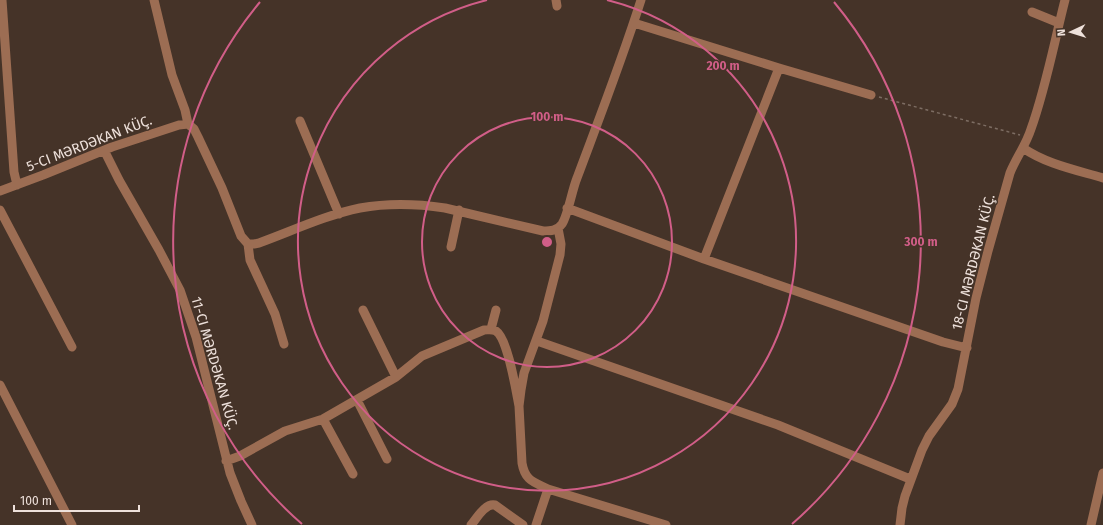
<svg xmlns="http://www.w3.org/2000/svg" width="1103" height="525" font-family="'Fira Sans',sans-serif">
<style>
.lines{fill:none;stroke-linecap:round;stroke-linejoin:round}
.path{stroke:#7d6d63;stroke-width:1.5;stroke-dasharray:3 3;stroke-linecap:butt}
.minor{stroke:#9c6d53;stroke-width:9}
.ring{fill:none;stroke:#d15e88;stroke-width:2}
.labels{text-anchor:middle;stroke-width:3;stroke-linejoin:round;paint-order:stroke}
.street-label{font-size:14px;fill:#eee1db;stroke:#453328}
.centre{fill:#d15e88;stroke:#453328;stroke-width:2}
.ring-label{font-size:12px;text-anchor:middle;font-weight:bold;fill:#d15e88;stroke:#453328;stroke-width:3;stroke-linejoin:round;paint-order:stroke}
</style>
<rect width="100%" height="100%" fill="#453328"/>
<g class="lines">
<!-- path -->
<path class="path" d="M879 97 1020 135"/>
<!-- minor -->
<path class="minor" d="M2 0 14 172 17 185
M154 0 172 75 185 110 188 124
M556 0 557 6
M1032 12 1059 23
M634 23 779 68 871 95
M300 121 339 214
M188 124 194 129 198 137 222 188 241 236 248 244H254L259 243C292 231 326 215 360 208 388 203 418 204 445 208L543 231C550 231 557 231 562 224 568 215 572 190 577 178 599 119 622 60 641 0
M1023 148C1046 164 1076 170 1103 178
M104 150 119 180 159 250 180 290 196 337 230 473 241 501 252 525
M0 191 43 175 112 147 179 125 188 124
M567 208 704 259 943 342 967 348
M0 210 72 347
M248 244 250 260 275 314 284 344
M451 247 459 210
M704 259 779 68
M363 310 396 377
M491 329 496 310
M537 341 778 425 910 479
M0 385 72 525
M357 400 387 459
M323 419 353 474
M226 461 240 456 285 431 323 419 396 377 422 356 484 330C488 330 492 329 496 331 508 339 516 391 519 406
M548 489 666 525
M471 525C477 518 485 503 495 505L523 525
M536 525 548 489C534 482 525 481 522 463L519 406 521 390 524 373 543 321 560 255 561 244 558 228
M900 525 902 508 905 496 922 450 929 436 952 404 958 389 976 298 988 251 1010 173C1016 158 1026 145 1031 129 1046 87 1054 43 1065 0
M1091 525 1103 473"/>
</g>
<!-- distance rings -->
<g class="ring">
<circle cx="547" cy="242" r="125"/>
<path d="M607 0A249 249 0 1 1 487 0"/>
<path d="M302 524A374 374 0 0 1 260 2M834 2A374 374 0 0 1 792 524"/>
</g>
<g class="labels">
<!-- street labels -->
<g class="street-label">
<text transform="translate(89 143) rotate(-21)" y="5">5-CI MƏRDƏKAN KÜÇ.</text>
<text transform="translate(973 262) rotate(-76)" y="5">18-CI MƏRDƏKAN KÜÇ.</text>
<text transform="translate(215 363) rotate(74)" y="5">11-CI MƏRDƏKAN KÜÇ.</text>
</g>
</g>
<circle cx="547" cy="242" r="6" class="centre"/>
<g class="ring-label">
<text x="723" y="70">200 m</text>
<text x="547" y="121">100 m</text>
<text x="921" y="246">300 m</text>
</g>
<!-- north arrow -->
<g transform="translate(1071 32) rotate(266)" stroke="#453328" stroke-width="3" paint-order="stroke">
<path d="M0-3L7 15L0 10L-7 15Z" fill="#eee1db"/>
<text y="-6" font-size="11" font-weight="bold" text-anchor="middle" fill="#eee1db">N</text>
</g>
<!-- scale -->
<path d="M14 505v6h125v-6" fill="none" stroke="#eee1db" stroke-width="2"/>
<text x="20" y="505" font-size="12" fill="#eee1db" stroke="#453328" stroke-width="3" paint-order="stroke">100 m</text>
</svg>
